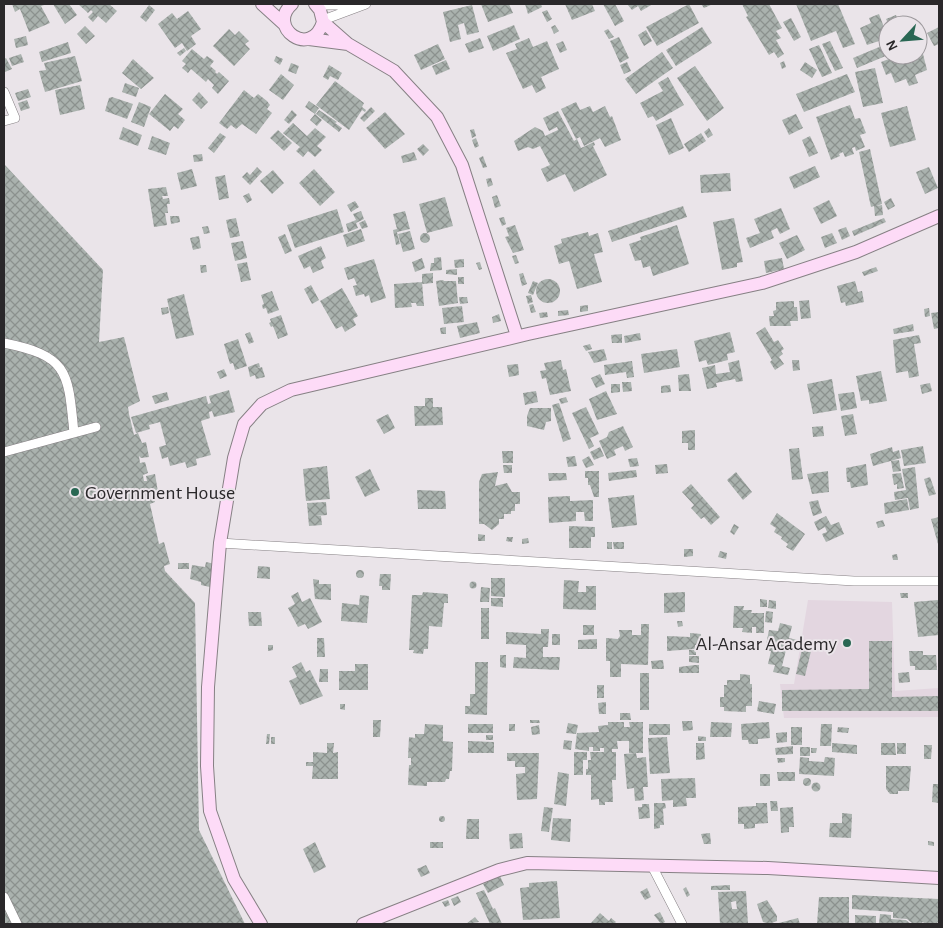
<svg xmlns="http://www.w3.org/2000/svg" width="943" height="928" font-family="'Alegreya Sans',sans-serif">
<style>
.built{fill:#e3d6e0}
.building{fill:url(#building-cross-hatch);fill-rule:evenodd}
.lines{fill:none;stroke-linecap:round;stroke-linejoin:round}
.street-casing{stroke:#868084;stroke-width:10}
.secondary-casing{stroke:#868084;stroke-width:14}
.street{stroke:#fff;stroke-width:9}
.secondary{stroke:#fddbf7;stroke-width:12}
.poi-dot{fill:#296753;stroke:#eae4e9;stroke-width:2}
.labels{text-anchor:middle;stroke-width:4;stroke-linejoin:round;paint-order:stroke}
.poi-label{font-size:20px;fill:#2a282a;stroke:#eae4e9;text-anchor:start}
</style>
<defs>
<pattern id="building-cross-hatch" width="8" height="8" patternUnits="userSpaceOnUse" patternTransform="scale(1.25)"><rect width="8" height="8" fill="#aab2ae"/><path d="M0 0l8 8M0 8l8-8" fill="none" stroke="#8b918e"/></pattern>
</defs>
<rect width="100%" height="100%" fill="#eae4e9"/>
<!-- built -->
<path class="built" d="M808 600 892 602 895 691 939 688V717L784 718 780 684H794Z"/>
<!-- building -->
<path class="building" d="M12 4H47L41 6 50 23 29 32 20 9 15 12Z
M53 4H69L77 15 65 24Z
M78 4H109L117 11 106 23 98 16 93 22 88 17 93 12 91 10 88 13Z
M481 4H509L513 13 488 22Z
M525 4H541L542 7 528 14Z
M565 4H592L595 11 572 20Z
M603 4H615L624 21 615 26Z
M627 4H653L641 11 638 6 632 10Z
M689 4 699 23 657 46 646 27Z
M701 4H713L704 8Z
M742 4H769L782 28 776 31 781 38 776 40 784 54 778 58 774 52 769 55 746 17 748 16Z
M796 4H838L855 44 843 48 836 31 811 41Z
M149 5 155 10 146 22 140 17Z
M472 5 479 32 467 35 464 23 458 25 461 39 450 42 443 12Z
M547 10 552 19 547 22 542 12Z
M188 11 201 29 191 36 196 44 187 51 182 43 175 48 158 24 172 13 177 19Z
M879 14 888 38 867 45 860 28 871 23 869 18Z
M896 15 900 25H889L886 19Z
M791 18 801 37 794 41 783 22Z
M514 25 520 39 493 51 487 36Z
M555 25 559 31 554 34 551 27Z
M85 26 95 36 86 44 77 34Z
M702 27 712 43 676 66 666 50Z
M939 27V44L934 46 927 33Z
M229 29 235 35 239 31 249 41 245 44 250 49 234 66 213 46Z
M608 29 614 37 609 39 604 31Z
M646 30 652 41 644 46 638 35Z
M26 36 28 45 16 48 14 39Z
M619 37 629 58 620 63 610 41Z
M480 38 484 48 469 53 465 44Z
M529 38 533 47 547 41 559 69 541 77 546 88 536 93 532 85 523 89 506 53 517 49 515 44Z
M563 41 567 50 560 53 556 44Z
M830 41 843 68 835 71 822 44Z
M68 42 71 53 42 62 39 52Z
M438 44 445 59 421 70 414 55Z
M819 45 832 73 822 77 809 49Z
M884 45 888 55 857 68 853 58Z
M921 46 927 70 915 75 918 83 909 86 906 79 895 83 891 73 886 75 881 62 899 55H918V47Z
M184 48 186 51 180 56 177 53Z
M192 49 204 59 207 56 214 61 210 66 216 71 215 72 217 74 219 72 229 81 218 94 212 88 214 85 208 79 206 82 191 69 188 73 182 68 186 64 182 61Z
M662 52 673 68 636 94 625 79Z
M21 54 24 62 12 66 9 58Z
M75 56 82 81 45 92 39 71 46 70 44 63Z
M276 56 283 59 280 65 274 61Z
M6 58 12 69 5 72 4 59Z
M133 59 154 78 141 89 122 73Z
M446 60 450 69 436 75 432 66Z
M784 61 786 67 782 69 780 63Z
M627 62 631 71 624 74 620 65Z
M805 62 817 70 812 78 800 70Z
M291 63 299 66 296 74 288 71Z
M329 65 342 73 338 80 330 76 328 80 323 77Z
M695 66 724 108 707 121 677 78Z
M875 68 883 103 863 107 855 72Z
M281 74 294 85 283 100 269 90Z
M847 74 855 92 804 112 796 94Z
M668 77 684 105 656 121 653 116 648 118 640 103 663 91 658 83Z
M335 81 364 103 362 107 366 110 365 112 362 110 349 130 316 105Z
M125 83 139 88 136 97 122 92Z
M80 85 85 109 60 115 55 90Z
M28 89 31 97 18 101 15 93Z
M244 90 254 98 258 94 267 101 270 105 267 109 272 113 256 134 242 124 236 129 231 125 227 129 219 123Z
M199 92 208 102 201 109 192 100Z
M165 94 183 109 178 114 185 120 178 129 174 126 170 131 149 114Z
M112 97 133 104 127 119 105 111 109 98Z
M27 100 30 108 21 111 18 103Z
M309 101 319 108 315 114 305 107Z
M139 102 151 107 144 127 131 122Z
M576 102 580 110 590 106 593 112 605 106 610 117 612 116 621 140 605 147 600 138 584 146 580 137 576 139 561 109Z
M850 105 855 119 860 118 866 133 860 135 865 147 856 151 855 147 852 148 854 154 845 157 843 152 839 154 840 156 831 160 816 117Z
M907 106 916 140 890 147 881 113Z
M371 107 375 111 364 122 360 118Z
M292 110 297 115 289 124 284 120Z
M319 110 337 122 335 123 342 128 339 132 316 114Z
M558 111 574 141 577 139 581 148 594 142 595 145 593 146 607 175 574 192 565 174 547 182 541 169 550 165 540 146 533 149 528 147 518 151 514 141 535 127 543 131 545 136 558 130 557 127 549 131 543 118Z
M385 112 405 134 385 149 366 128Z
M315 114 322 120 317 126 310 120Z
M796 114 803 128 789 135 782 120Z
M671 118 684 148 669 155 656 125Z
M293 123 307 136 315 128 326 137 317 146 322 150 315 157 308 151 303 157 296 151 300 147 283 133Z
M123 127 142 135 138 146 119 139Z
M709 128 713 135 708 138 704 132Z
M474 129 476 136 472 138 470 130Z
M278 130 292 143 284 151 270 138Z
M220 133 226 137 214 153 208 148Z
M701 133 706 141 689 152 684 144Z
M152 136 170 143 166 155 148 149Z
M810 136 818 153 809 157 802 140Z
M476 138 479 146 475 148 472 140Z
M423 144 429 150 423 156 417 149Z
M870 149 882 204 876 206 882 205 883 215 875 216 874 206 871 207 859 152Z
M414 152 417 160 403 163 401 156Z
M202 154 203 161 194 162 193 155Z
M483 156 487 167 483 168 479 158Z
M4 164 103 270 99 342 124 337 140 401 128 407 129 414 134 435 138 433 142 443 146 442 149 457 141 458 139 456 140 463 145 462 148 473 143 475 144 481H147L146 476 155 474 158 492 153 494 155 502 150 504 159 544 164 542 170 564 164 566 165 571 195 603 199 830 245 924H4Z
M815 166 820 177 794 189 789 177Z
M257 167 262 172 250 185 242 177 247 172 250 175Z
M929 167 938 188 925 194 916 172Z
M192 169 197 186 181 190 177 173Z
M314 169 335 192 320 206 299 183Z
M273 170 284 183 272 194 260 181Z
M730 173 731 191 701 193 700 175Z
M225 175 229 198 219 200 215 177Z
M491 178 493 185 488 187 486 179Z
M166 187 168 196H162L163 199 169 198 170 204H167L168 213H165L167 225 154 227 148 189Z
M249 193 252 200 247 203 243 196Z
M497 195 501 206 495 208 492 197Z
M445 197 453 226 427 233 419 204Z
M891 198 895 206 888 210 884 202Z
M829 200 837 216 821 224 813 208Z
M355 201 359 207 351 212 347 205Z
M683 206 687 217 612 242 608 231Z
M781 208 790 229 780 234 777 228 771 231 774 238 750 248 746 238 760 233 754 219Z
M337 209 344 232 295 248 287 225Z
M361 211 364 219 356 223 358 228 348 232 346 224 356 220 353 214Z
M405 211 410 229 397 232 400 244 396 245 393 230 397 229 393 214Z
M170 216H179L180 222 171 224Z
M504 217 506 224 502 226 499 218Z
M236 218 240 236 230 238 226 220Z
M734 218 743 262 737 263V267L722 270 713 222Z
M884 218 886 222 854 236 852 231Z
M365 220 368 227 362 229 359 223Z
M515 225 524 250 513 253 505 237 509 236 506 228Z
M677 225 689 264 653 276 650 266 643 268 641 260 635 261 629 244 641 240 640 237Z
M208 226 210 233 204 234 202 227Z
M846 227 850 236 842 240 838 230Z
M361 229 365 241 347 247 343 235Z
M410 231 415 249 403 252 398 234Z
M588 232 589 236 598 233 603 252 594 254 602 282 577 289 569 261 559 264 554 246 562 243 561 239Z
M832 233 837 243 825 248 821 237Z
M420 238a5 5 0 1 1 10 0a5 5 0 1 1-10 0Z
M285 234 292 251 285 254 278 237Z
M797 235 805 250 787 259 779 243Z
M199 236 201 248 193 250 190 238Z
M243 241 247 258 235 261 231 243Z
M321 246 326 258 321 261 324 268 313 273 310 266 304 269 298 256Z
M516 255 519 263 515 264 512 256Z
M441 257 442 270 430 271 431 263H434V258Z
M422 258 425 268 415 272 412 262Z
M782 258 784 269 766 273 764 261Z
M374 259 386 298 371 303 369 295 365 297 364 294 356 296 353 286 357 285 354 278 348 280 344 268Z
M464 259V267L455 268 454 260Z
M247 262 251 280 241 282 237 264Z
M480 262 482 269 479 270 476 263Z
M200 265H206L207 272 201 273Z
M876 267 878 271 864 276 862 272Z
M457 269V275L446 274V270Z
M433 273V283L422 284V274Z
M523 273 527 284 522 286 519 274Z
M458 277H464V284H458Z
M536 291a12 12 0 1 1 24 0a12 12 0 1 1-24 0Z
M443 280 444 281H456L458 303 439 306 436 281Z
M533 281 538 283 533 295 528 293Z
M855 281 858 292 862 291 864 302 846 306 845 302 841 303 837 286Z
M422 282 424 306H417L416 303H411L412 307 395 308 394 284Z
M311 285 319 300 312 304 304 289Z
M342 288 358 316 353 319 356 325 345 332 342 326 336 329 320 301Z
M272 291 279 310 268 314 266 308 263 309 262 305 264 304 261 295Z
M184 294 194 335 176 339 167 299Z
M531 295 533 302 528 304 526 296Z
M459 297H467L468 303 460 304Z
M809 300 811 318 801 319 799 301Z
M794 301V307H797L798 321H790L791 326H770L769 316H774L773 311 776 310V302Z
M533 304 536 312 531 313 529 305Z
M588 305V311L580 312V306Z
M462 306 464 322 444 324 442 308Z
M168 307 169 313 162 315 161 308Z
M929 308 930 316 925 317 924 309Z
M568 310 569 315 558 316V311Z
M547 312 548 317 540 318 539 313Z
M939 312V328L934 329 931 313Z
M499 314 501 321 493 323 492 317Z
M281 315 288 335 278 339 273 326 271 327 269 323 271 322 270 319Z
M477 322 480 333 460 338 457 326Z
M913 324 914 331 894 334 893 329Z
M446 327V334H441L440 328Z
M765 327 774 342 778 340 784 349 781 351 783 354 779 357 784 364 775 370 770 362 772 360 756 333Z
M250 332 254 342 249 344 245 334Z
M730 332 735 352 727 354 728 360 708 365 706 360 699 362 694 341Z
M640 333 641 340 625 343 624 336Z
M622 334V343H612L611 335Z
M919 335 921 343 914 344 919 376 909 378 908 371 896 373 893 340Z
M238 339 247 366 235 370 233 363 230 364 224 344Z
M590 344 592 349 586 351 583 346Z
M604 349 607 360 594 363 588 352Z
M677 349 680 367 644 373 641 354Z
M561 360 563 370 566 369 571 391 550 395 546 378 542 379 540 371 546 370 544 363Z
M739 360 743 381 736 382 735 379 716 383 717 387 707 389 702 368 715 365 716 374 730 372 728 363Z
M792 360H799L800 370 793 371Z
M632 361 634 377 627 378 626 372 605 375 604 365Z
M259 363 260 367 254 369 262 367 265 377 256 379 255 375 250 377 248 367Z
M518 364 519 375 509 377 507 365Z
M224 369 227 376 220 379 217 372Z
M881 371 887 401 869 404V400L861 401 856 376Z
M600 374 605 384 596 388 591 378Z
M689 374 691 391H679L678 375Z
M832 379 837 410 813 414 807 384Z
M622 382H631L632 391 623 392Z
M930 383 932 391 922 394 920 385Z
M611 384H620V392L611 393Z
M670 385 671 392 661 393V386Z
M229 390 235 412 214 417 212 411 209 412 210 418 201 421 211 455 196 459 197 465 187 468 185 462 170 466 168 457 162 459 159 447 166 445 160 422 149 425 150 429 136 433 131 417 206 396 208 404 211 403 209 396Z
M536 391 538 402 525 405 523 393Z
M606 391 617 414 597 420 589 399Z
M167 392 169 400 155 404 152 396Z
M854 392 857 408 841 411 838 394Z
M566 397 568 402 561 404 559 399Z
M425 398H433V407H442L443 425 415 426 414 406H425Z
M559 403 571 439 563 442 552 405Z
M586 407 599 434 590 438 594 446 589 449 572 413Z
M530 408H551V421L546 422 544 430 527 426V416Z
M388 414 395 428 384 434 376 420Z
M853 414 857 434 845 436 841 416Z
M623 426 633 447 625 451 623 446 614 450 616 455 607 459 599 441 607 437 609 432Z
M823 426 824 436 813 437 812 427Z
M695 430V450H688V443H682V431Z
M923 446 926 463 904 466 901 450Z
M600 447 604 456 594 460 590 452Z
M892 447 893 452 899 450 901 458 873 466 870 454Z
M799 448 803 479 792 480 789 449Z
M502 451H513V463H503Z
M575 456 577 466 568 467 566 457Z
M589 456 594 465 586 468 582 460Z
M637 458 639 466 630 467 628 459Z
M899 460 901 471 893 472 891 461Z
M667 464 668 473 656 474 655 465Z
M866 464 868 485 851 488 850 482H847L846 468Z
M503 465H512V473H504Z
M327 466 330 499 306 501 303 469Z
M915 467 919 508 910 510 908 498 895 500 894 492 906 490 902 469Z
M370 469 380 490 365 497 355 477Z
M636 470 637 477 609 481 608 473Z
M585 471H599V497H594L590 485H588V478H585Z
M828 471 829 492 812 494 807 474Z
M498 472 495 486 507 483 512 492H520V504H515V511H511V514H504V519H499V524L492 530 484 524H479V482L482 474Z
M736 472 752 492 743 500 727 480Z
M548 473H566L567 480 549 481Z
M901 473 904 488 897 489V484L894 485 892 474Z
M930 477 936 494 929 496 924 479Z
M691 484 720 517 711 525 704 517 701 519 691 508 694 505 682 492Z
M417 490 445 491 446 509H418Z
M634 495 637 525 612 528 608 498Z
M570 496V501L593 500V521H585L584 512H576V521L549 523 548 497Z
M907 499 909 510 885 514 884 503Z
M818 500 822 513 813 516 809 502Z
M326 502 327 515 315 516H321L322 525 309 526 307 503Z
M777 513 805 534 793 551 786 547 788 544 781 539 782 537 774 532 776 528 770 524Z
M826 516 831 525 839 522 844 534 826 542 822 534 827 532 825 527 818 531 814 522Z
M939 517V544H938L931 519Z
M883 520 885 526 878 528 876 522Z
M734 524 739 527 734 535 730 532Z
M569 526 595 527V537H591V548H569Z
M478 534 485 535V541H478Z
M507 537H513L512 542 506 541Z
M528 538 529 543 522 544V539Z
M607 542H612V549H607Z
M613 542H624V549H614Z
M684 549H693V556L684 557Z
M720 551 727 553 726 559 718 557Z
M897 554 898 560H893L892 555Z
M206 562 215 564 210 587 201 585V582L190 579 192 565 205 567Z
M178 563H189V569H178Z
M258 566 270 567V579L257 578Z
M356 574a4 4 0 1 1 8 0a4 4 0 1 1-8 0Z
M380 574H391L390 590H382V586H379Z
M491 578H505V597L491 596Z
M313 579 319 580V584H331V600L315 599Z
M564 580 579 581 578 592H586V586H596V610L563 609Z
M469.5 585a3.5 3.5 0 1 1 7 0a3.5 3.5 0 1 1-7 0Z
M481 587 490 588 489 602H480Z
M298 592 302 602 310 598 322 622 308 629 305 624 298 627 288 608 295 604 291 596Z
M423 592 448 594V603H444L442 627 429 626 428 649H424L423 654 413 653 414 650H409L412 595H422Z
M685 592V612L664 613V593Z
M900 593H908V598H901Z
M360 595 369 596 367 623 341 621 342 603 359 605Z
M491 598H503V607L491 606Z
M760 599 767 600V607H760Z
M769 600 776 601V609L768 608Z
M938 600 939 635 918 637 914 602Z
M734 606H744L743 610H752L751 613H764V633H756V627H752V633L742 632 743 628H733Z
M481 608H489V639H481Z
M766 611 773 612 772 623 765 622Z
M248 612H261L262 626H249Z
M677 621H682L683 626 678 627Z
M780 623 792 626 789 638 797 640 795 651 786 650 782 666 790 668 788 675 773 672 775 665 768 664 771 651 765 650 769 630 778 631Z
M641 624H649L648 665 621 664V677H610V661H606V638L618 639 620 636 619 630H632V635H641Z
M583 625H594V635H583Z
M541 629H549L548 647H543V657H560L559 670 513 668 514 657 526 658V645L506 644V632L541 634Z
M690 633 701 634 700 645H695V649L667 651V636L690 637Z
M552 634H560V645H552Z
M317 638H324L325 657H317Z
M597 639V649H578V640Z
M869 641H892V697L939 696V711H782V690L869 689Z
M731 642H740V651L731 650Z
M268 645H273V650L268 651Z
M803 645 812 647 805 676 796 674Z
M689 650H696V655H689Z
M909 651H923V655H936L937 670H915V666H910Z
M500 655H506V668L500 667Z
M689 656H699V663L689 662Z
M663 660 664 669H652L651 661Z
M301 662 306 672 310 670 323 696 300 705 289 681 297 677 292 667Z
M475 662H488L487 715 465 714V706H470V694H475Z
M355 664H368V690H339V671H355Z
M695 665H699V673H679V667Z
M320 669H328V682H319Z
M909 672 910 682 899 683 898 673Z
M640 673H649V710H640Z
M740 674 750 675V684H752V706H746V712L724 711V707H720V697H724V685H727V680H740Z
M597 685H604V698H597Z
M759 701 776 704 774 714 757 711Z
M606 702V714H599L598 703Z
M340 704H345V710L340 709Z
M620 713H630L631 720H620Z
M373 720H381L380 737H373Z
M530 720H539L540 723H530Z
M682 721H692L693 730 683 731Z
M608 722H624V727H630L629 722H643V753H629V741H617L618 749H612V752H604V748H600V751H593V747H589V751L575 749 577 733 599 732 598 726 608 725Z
M711 722 732 723 731 737H710Z
M769 722 770 738 758 739V744H749L748 740H742L741 724Z
M568 723 578 725 576 734 566 733Z
M425 724 443 725V741L453 742 452 771H450L449 779H446L445 782H427V786L408 785 409 765H411V758H408L409 737 415 738V734H424Z
M468 724H493V733H468Z
M509 724H515V731H509Z
M649 724H670V735H649Z
M821 724H832L831 746H820Z
M539 725 540 734 532 735 531 727Z
M791 727H802V745H791Z
M838 727 849 728 848 733 837 732Z
M787 732V742L777 743 776 733Z
M267 734H270L269 744H266Z
M486 735H493V740H486Z
M698 736 706 737V741H698Z
M271 737H275V744H271Z
M667 737 670 773 650 774 648 738Z
M564 740 572 741 571 750 563 749Z
M468 741 494 742V753H468Z
M327 743H334L333 753 338 752V779H312L313 766H306V762H313V752L327 753Z
M696 743H704L705 759 696 760Z
M832 743 857 745V754L832 752Z
M881 743H895L896 755H881Z
M897 743H906V754H897Z
M924 745H932L931 759H924Z
M793 746V754L776 755 775 748Z
M800 747H810V756H800Z
M811 748H817L816 753H811Z
M574 752H587V760H583V775H574Z
M590 752H616V780H612L613 802H605V805H599V799L591 800V775H586V769H588V760H591Z
M507 753H539L537 799 517 800 516 774 525 773V767H515V761H507Z
M636 753 637 758 646 757 648 787H643L644 800 635 801 634 788 627 789 624 754Z
M800 757 809 758V761L824 762 825 757 835 758 834 776 799 774Z
M777 758H785V762L778 763Z
M886 766H911L909 791H898V794H890L886 789Z
M558 772 569 774 566 806 554 804Z
M777 772H795V781H778Z
M760 774H770V786H760Z
M695 778 696 798H686L687 806 673 807V800L662 801 661 779Z
M803 782a4 4 0 1 1 8 0a4 4 0 1 1-8 0Z
M811.5 787a4.5 4.5 0 1 1 9 0a4.5 4.5 0 1 1-9 0Z
M933 784H939V803L932 802Z
M770 801H777L778 811H771Z
M654 803H665L666 808 663 809 664 825H660V828L654 829Z
M756 803H767L768 823 755 824V828L744 829V824H738V807L756 806Z
M642 804H649L650 818 639 819 638 807H642Z
M544 807 553 808 549 832 541 831Z
M793 807 794 827H789V832L781 833 780 808Z
M842 813 852 814 851 838 829 837 830 823H842Z
M439 819a3 3 0 1 1 6 0a3 3 0 1 1-6 0Z
M553 818 571 819 570 842 551 840Z
M467 819H479V839H466Z
M522 833 523 848 510 849 509 834Z
M710 833 711 844H704L701 834Z
M928 841 934 842V846L928 845Z
M315 842 326 867 314 873 303 849Z
M430 842H443V848H430Z
M426 865 430 873 421 877 417 869Z
M500 876 504 885 488 893 483 884Z
M557 881 560 918 523 920 520 888 529 887V883Z
M730 885V890H711V886Z
M686 887 690 895 687 897 683 889Z
M647 888 651 897 645 900 640 892Z
M484 890 493 909 495 908 502 924H490L476 893Z
M746 891 748 924H720L718 892ZM736 901 737 909H732L731 902Z
M852 895 939 899V921L936 924H925L923 922 920 924H913L907 919 893 918V912L852 909Z
M458 896 461 902 454 906 451 899Z
M819 897H849V924H817Z
M448 900 450 905 445 907 442 902Z
M767 900 777 916V921L769 924 763 922 757 904Z
M660 912 665 922 661 924 654 915Z
M600 913 609 921 611 918 616 922 614 924H590Z
M880 914 891 915V919L906 920 911 924H879Z
M855 915 876 916V924H855Z
M475 917 479 922 466 924Z
M798 918 800 924H775Z"/>
<g class="lines">
<!-- street casing -->
<g class="street-casing">
<path id="street" d="M317 5H354
M323 20 366 4
M4 92 15 118 4 121
M4 343C69 356 68 372 74 433
M4 452 96 427
M220 543 854 581H939
M652 866 682 924
M4 897 17 924"/>
</g>
<!-- secondary casing -->
<g class="secondary-casing">
<path id="secondary" d="M262 4 284 24
M292 4C266 27 311 60 323 22L320 10 315 4
M323 22 348 44 394 71 437 117 462 165 517 336
M309 39 348 44
M261 924 234 879 210 811 207 766 208 687 220 543 234 458 244 424 262 404 291 390 528 334 762 283 856 252 939 216
M363 924 499 870 527 863 768 868 939 878"/>
</g>
<!-- street -->
<use href="#street" class="street"/>
<!-- secondary -->
<use href="#secondary" class="secondary"/>
</g>
<!-- markers -->
<g class="poi-dot">
<circle cx="75" cy="492" r="5"/>
<circle cx="847" cy="643" r="5"/>
</g>
<g class="labels">
<!-- poi labels -->
<g class="poi-label">
<text x="85" y="499">Government House</text>
<text x="837" y="650" text-anchor="end">Al-Ansar Academy</text>
</g>
</g>
<!-- border -->
<rect width="943" height="928" fill="none" stroke="#2a282a" stroke-width="10"/>
<!-- north arrow -->
<g transform="translate(903 40) rotate(244)"><circle r="24" fill="#eae4e9" stroke="#9d999d"/>
<path d="M0-4L9 19L0 12L-9 19Z" fill="#296753"/>
<text y="-8" font-size="14" font-weight="bold" text-anchor="middle" fill="#2a282a">N</text>
</g>
</svg>
